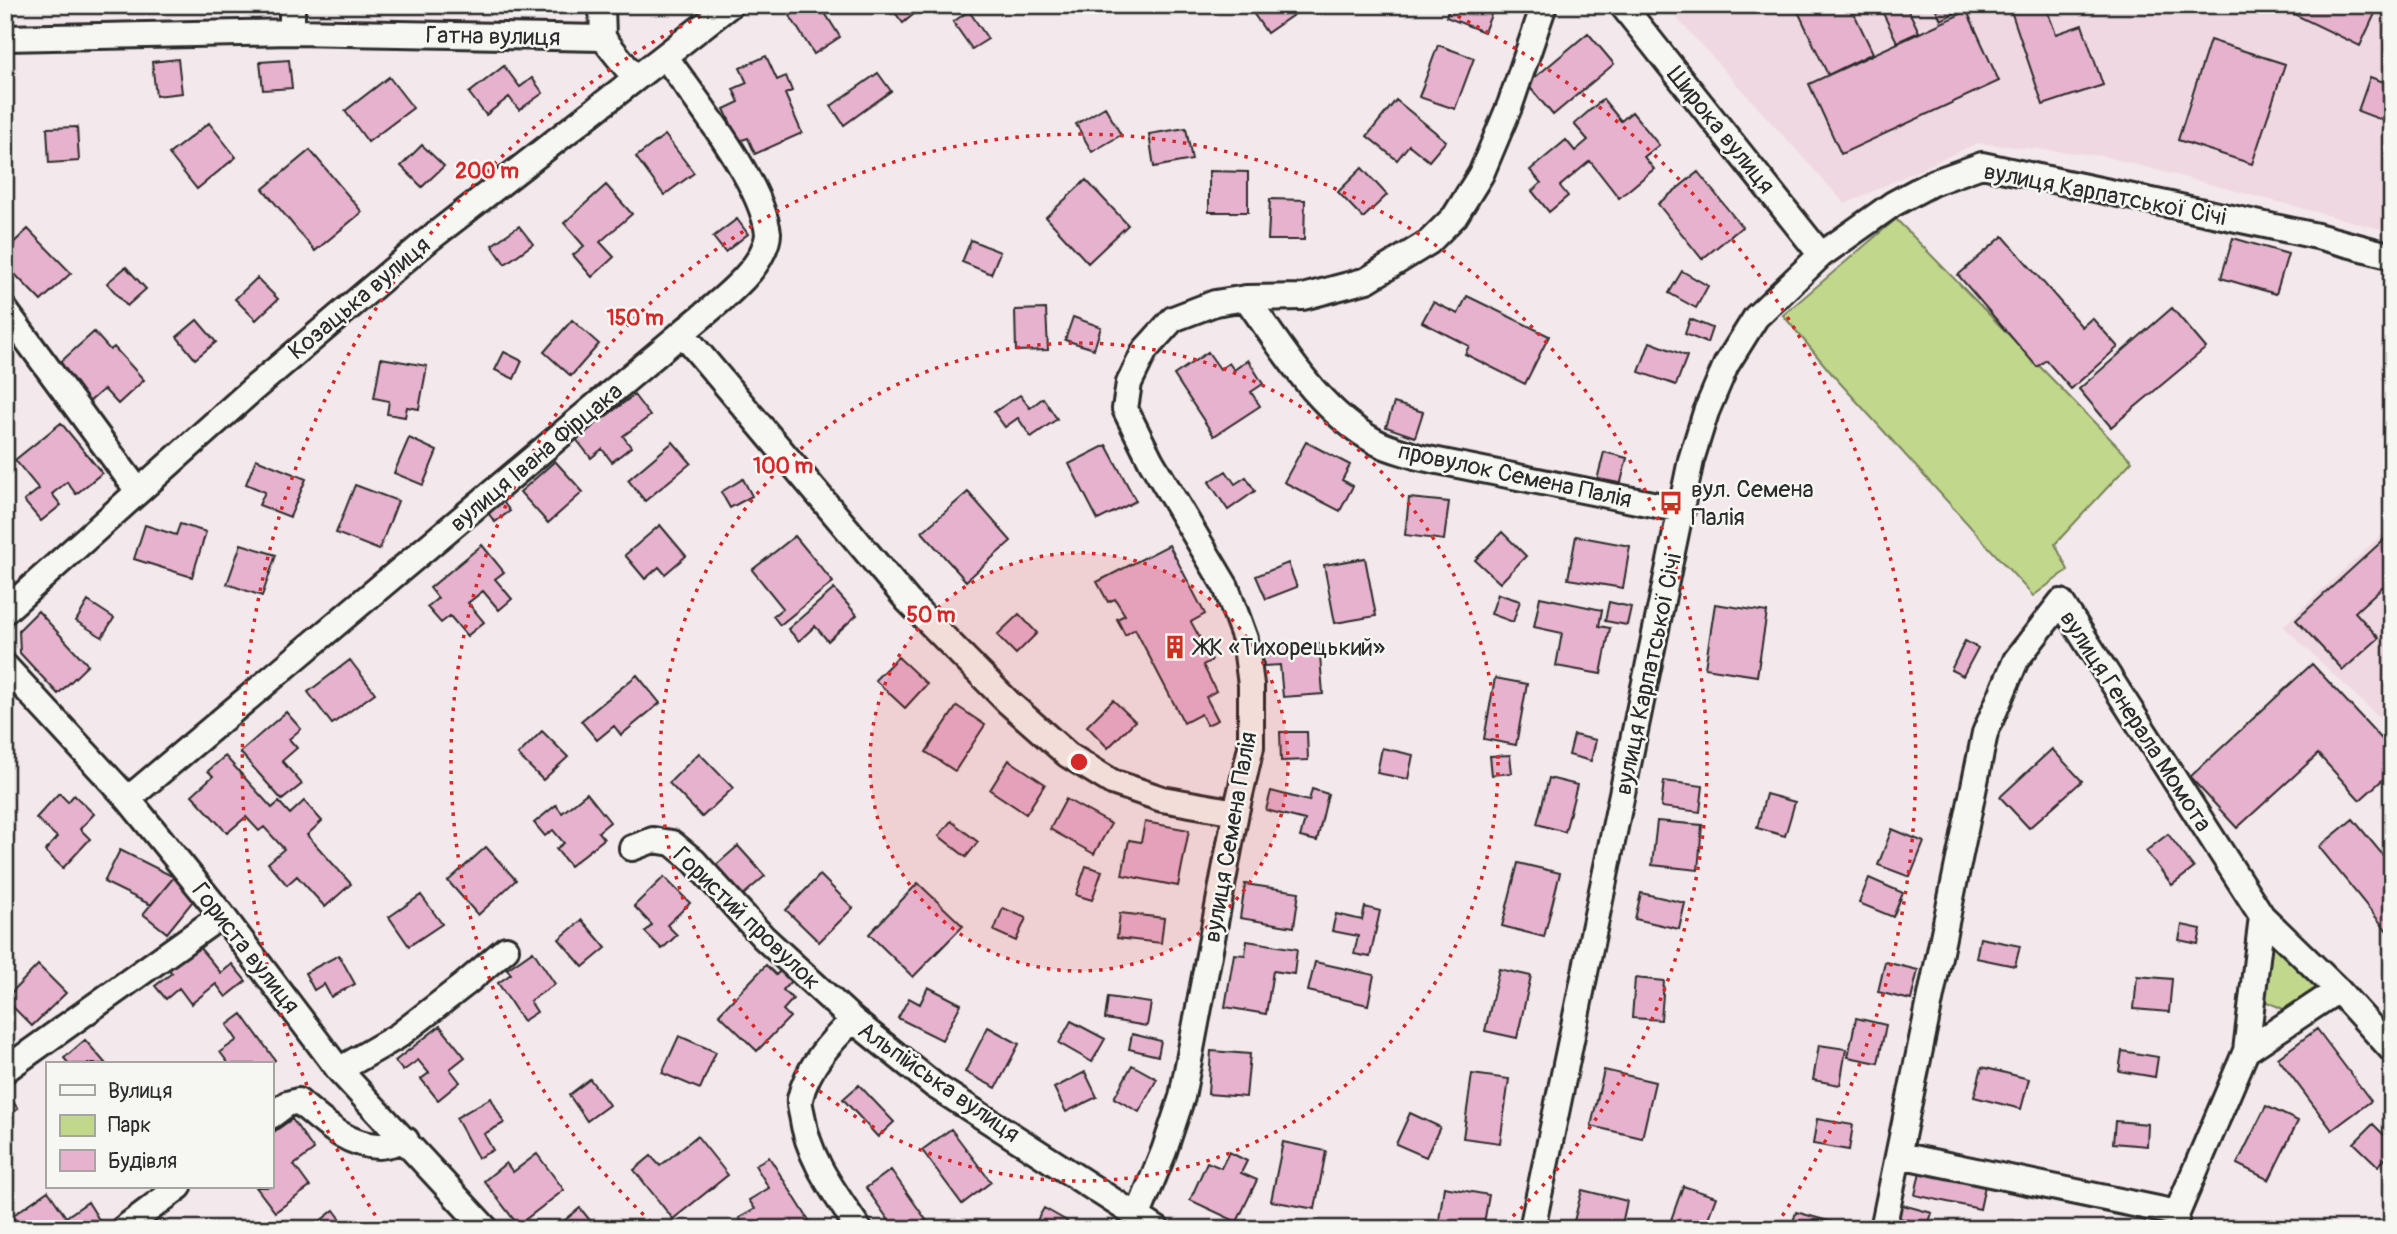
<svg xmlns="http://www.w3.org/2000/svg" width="2397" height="1234" font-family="Pangolin,sans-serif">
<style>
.built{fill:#efd8e2}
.green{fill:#c1d78c;stroke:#76815c;stroke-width:2}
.building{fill:#e7b2cd;stroke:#2b2b2b;stroke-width:2}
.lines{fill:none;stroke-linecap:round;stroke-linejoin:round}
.minor-casing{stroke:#2b2b2b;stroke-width:30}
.minor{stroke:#f6f6f2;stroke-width:24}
.ring{fill:none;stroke:#d62828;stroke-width:3.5;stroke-dasharray:3.5 7}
.labels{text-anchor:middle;stroke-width:5;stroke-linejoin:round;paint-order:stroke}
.street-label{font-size:24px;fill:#2b2b2b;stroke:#f6f6f2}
.poi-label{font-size:24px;fill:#2b2b2b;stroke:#f6f6f2;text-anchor:start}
.centre{fill:#d62828;stroke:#f6f6f2;stroke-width:3.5}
.ring-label{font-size:21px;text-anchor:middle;font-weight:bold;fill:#d62828;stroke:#f6f6f2;stroke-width:5;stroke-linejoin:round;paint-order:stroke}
</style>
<rect width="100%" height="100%" fill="#f3e8eb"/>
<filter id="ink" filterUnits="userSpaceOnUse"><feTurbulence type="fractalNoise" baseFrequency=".0143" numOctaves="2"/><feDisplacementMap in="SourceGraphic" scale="14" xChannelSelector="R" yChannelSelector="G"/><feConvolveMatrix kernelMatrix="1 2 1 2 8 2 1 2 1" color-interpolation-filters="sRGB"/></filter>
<g filter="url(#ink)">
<!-- built -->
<path class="built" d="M1665 5H2392V232L2103 156 1977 143 1845 204Z
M2392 525V730L2283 626Z"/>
<!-- green -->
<path class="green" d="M1896 219 2132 461 2055 544 2068 570 2033 596 1832 374 1783 315Z
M2275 938 2313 975 2319 990 2304 1002 2283 1009 2265 1001 2264 960 2266 945Z"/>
<!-- building -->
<path class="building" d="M807 5H820L840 37 814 54 790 16Z
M889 5H925L903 23Z
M1258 5H1302L1303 8 1267 33 1251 10Z
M1451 5H1495L1484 32 1446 17Z
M1795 5H1850L1873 53 1828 75Z
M1879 5H1906L1919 32 1897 42Z
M1934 5H1966L1967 7 1941 20Z
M2009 5H2045L2056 34 2082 25 2103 85 2043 105Z
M2275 5H2379L2360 46Z
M969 11 988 39 972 49 953 22Z
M1967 11 1999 81 1841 154 1809 84Z
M1588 33 1614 64 1553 115 1527 84Z
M2210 40 2285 64 2252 164 2178 140Z
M1438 45 1474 58 1455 109 1419 97Z
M766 56 777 80 786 76 792 91 785 94 802 133 755 154 748 138 739 141 724 109 739 102 733 89 747 83 740 68Z
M178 59 182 93 156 96 152 62Z
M289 60 292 88 263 90 260 62Z
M504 66 520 87 532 78 543 93 519 110 509 97 486 115 469 93Z
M878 73 891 91 844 125 831 106Z
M389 77 413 108 368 142 345 111Z
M2370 77 2392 85V139L2385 137 2390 123 2358 111Z
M5 82H10L5 159Z
M1603 99 1621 121 1632 112 1659 145 1644 157 1654 169 1619 198 1590 161 1560 186 1568 196 1549 212 1532 191 1541 183 1530 170 1566 140 1575 151 1588 140 1574 124Z
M1396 100 1446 141 1429 161 1409 145 1397 160 1367 136Z
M1105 107 1121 135 1092 152 1076 124Z
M209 123 236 157 197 189 169 154Z
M77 127 79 161 49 163 47 128Z
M1186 128 1192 160 1154 167 1149 134Z
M665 135 694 173 664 195 636 157Z
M422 145 444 166 422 187 401 166Z
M310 150 362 212 315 251 263 189Z
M1362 168 1387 195 1363 218 1338 192Z
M1209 171 1248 172V212H1209Z
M1698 172 1742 227 1702 259 1658 204Z
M1086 180 1128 225 1088 263 1046 217Z
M606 185 632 214 600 242 614 257 592 277 573 255 584 246 564 223Z
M1270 199 1305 200 1304 240H1268Z
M737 219 748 234 725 252 713 237Z
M519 226 533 244 505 264 492 245Z
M28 229 71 273 41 301 5 264V251Z
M2003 236 2082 327 2092 318 2118 347 2071 389 2046 360 2037 367 1958 275Z
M2233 238 2288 254 2276 294 2221 278Z
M971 240 1000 252 991 274 962 262Z
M126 267 146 289 127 306 107 283Z
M1682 271 1708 286 1696 308 1669 293Z
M257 278 278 299 256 320 235 299Z
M1467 296 1549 336 1525 384 1465 354 1469 346 1422 322 1433 302 1458 314Z
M2172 308 2206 348 2111 427 2079 389Z
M1046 309 1048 350 1016 351 1015 310Z
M1073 317 1101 327 1094 349 1065 340Z
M1690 319 1712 328 1707 343 1685 334Z
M197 320 216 342 195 359 177 337Z
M572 320 599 344 571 376 544 352Z
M94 332 110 350 114 347 144 380 118 404 104 389 89 402 56 366Z
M1650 342 1687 356 1676 385 1639 372Z
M504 352 522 361 514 379 495 370Z
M1208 352 1220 369 1229 363 1234 370 1248 360 1263 384 1251 392 1260 406 1214 436 1174 375Z
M381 358 427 366 419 409 407 407 405 417 387 414 389 401 374 398Z
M634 395 650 416 623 436 631 447 612 462 602 449 591 458 576 439Z
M1020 395 1030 408 1043 398 1057 419 1031 437 1018 418 1005 427 994 412Z
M1394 403 1423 412 1415 437 1386 427Z
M61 423 102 473 76 494 67 482 52 494 61 505 41 521 24 501 39 489 15 460Z
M409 438 437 451 423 485 394 473Z
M673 442 691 463 645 501 628 480Z
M1306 442 1350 465 1342 480 1353 486 1340 511 1284 482Z
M1106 445 1136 501 1098 520 1069 464Z
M1604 452 1627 458 1620 486 1597 480Z
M256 459 306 479 290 517 259 505 265 492 246 484Z
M555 461 583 492 548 523 520 492Z
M1226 471 1235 484 1246 477 1255 491 1228 510 1209 482Z
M743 479 752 496 730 508 721 492Z
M355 485 398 501 379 550 336 533Z
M968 492 1011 541 966 581 922 532Z
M497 494 510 511 495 522 482 505Z
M1409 498 1449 502 1444 540 1405 535Z
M180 524 206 532 192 577 134 559 145 525 176 535Z
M660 525 686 556 665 574 659 567 645 579 625 555Z
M1502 532 1526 556 1500 583 1475 560Z
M2392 532V578L2355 612 2379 638 2343 670 2296 620Z
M795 536 833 582 780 625 773 616 783 608 752 570Z
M1576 536 1630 546 1623 588 1568 579Z
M241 544 276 555 262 596 227 584Z
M482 545 504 572 495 579 512 599 499 610 483 591 468 603 484 622 467 636 450 616 441 623 427 607 438 598 430 588Z
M1169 545 1205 614 1191 622 1212 660 1203 665 1216 691 1206 697 1218 720 1207 725 1201 714 1184 723 1135 629 1125 635 1117 619 1125 615 1115 599 1108 602 1097 582Z
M1365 558 1376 616 1335 623 1324 565Z
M1288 563 1297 587 1266 599 1256 576Z
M834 589 857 615 828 641 815 626 799 641 788 629Z
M1498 594 1520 601 1513 622 1491 614Z
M1540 597 1602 610 1599 626 1610 628 1601 674 1556 666 1562 633 1534 627Z
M88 601 114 618 102 637 76 621Z
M1609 602 1631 607 1627 625 1605 621Z
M1715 604 1767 612 1757 676 1705 668Z
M38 611 88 665 58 694 20 653 19 630Z
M1019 614 1037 633 1016 654 997 635Z
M1965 641 1978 648 1963 676 1951 670Z
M1319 643 1323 694 1283 697 1280 665 1264 666 1262 648Z
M898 657 927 684 905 708 875 680Z
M350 660 375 693 332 724 308 692Z
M2312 664 2392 750V771L2360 800 2318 754 2237 828 2190 777Z
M637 675 660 703 621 735 614 726 597 740 581 721Z
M1495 678 1527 684 1516 745 1484 739Z
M1113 700 1135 721 1108 748 1087 726Z
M957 706 985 725 955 771 926 752Z
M286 712 301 729 289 739 297 748 282 761 302 784 282 800 240 752Z
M542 731 568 757 543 780 518 755Z
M1280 732H1307L1308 760 1281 761Z
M1574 735 1596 740 1591 761 1569 755Z
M1382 748 1413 755 1408 779 1377 773Z
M2052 749 2082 781 2029 828 2000 797Z
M699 753 733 788 702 817 669 783Z
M1510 755 1512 773 1492 775 1490 756Z
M225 756 272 808 279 802 290 814 304 801 322 821 307 835 351 884 325 907 297 876 287 885 268 863 284 849 264 827 259 831 246 817 227 833 192 795 213 776 208 771Z
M1009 760 1045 784 1026 814 990 790Z
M1549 778 1577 785 1565 832 1537 824Z
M1664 781 1703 786 1700 812 1661 807Z
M1312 789 1328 794 1317 841 1300 837 1305 820 1266 810 1271 791 1309 801Z
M59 793 68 802 74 795 94 814 80 829 90 839 63 868 45 851 57 837 36 818Z
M587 793 610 822 598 832 604 839 570 866 556 849 564 843 553 830 545 836 534 823 556 805 562 813Z
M1766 794 1795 802 1785 836 1757 828Z
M1066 799 1111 824 1094 854 1050 829Z
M2353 819 2392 866V928L2387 931 2319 847Z
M951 821 978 842 966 857 939 836Z
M1657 821 1702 825 1698 870 1652 865Z
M1145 822 1189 830 1178 886 1122 875 1129 840 1141 842Z
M1892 829 1924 842 1910 877 1878 865Z
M2168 834 2194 868 2172 885 2146 851Z
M738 846 765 876 743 895 716 865Z
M486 847 516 880 478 915 448 881Z
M120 850 174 877 151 905 104 882Z
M1518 863 1560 873 1544 937 1502 926Z
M1086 866 1102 871 1092 900 1076 895Z
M820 875 853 908 819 942 786 910Z
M174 877 197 896 167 933 143 914Z
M664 877 690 903 667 925 677 935 662 949 645 932 652 925 634 906Z
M1869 878 1903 893 1893 917 1859 903Z
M918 883 963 926 913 977 869 934Z
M1245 884 1299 892 1294 927 1240 918Z
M1641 893 1685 903 1679 929 1635 919Z
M421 895 442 924 409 946 389 917Z
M1365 907 1380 911 1370 957 1354 954 1358 936 1332 931 1336 914 1362 920Z
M1003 908 1026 918 1016 941 994 931Z
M1120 913 1164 918 1161 943 1117 938Z
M582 920 606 948 583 967 559 939Z
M2182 925 2201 929 2198 944 2179 940Z
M1980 938 2020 946 2015 966 1976 958Z
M1247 941 1297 949 1294 974 1273 971 1266 1014 1225 1007 1234 954 1245 955Z
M199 947 221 973 232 964 246 981 226 997 216 984 191 1004 179 988 166 999 155 986 172 973 165 966 184 951 188 956Z
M533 951 555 984 530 1001 537 1012 523 1021 498 983 511 974 507 969Z
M339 955 355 984 331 997 324 984 314 990 305 973Z
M1315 962 1374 975 1368 1005 1308 991Z
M1885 962 1918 970 1911 1000 1878 992Z
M38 965 66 993 32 1026 5 999Z
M766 965 776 975 780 971 791 981 783 990 793 999 783 1010 790 1017 757 1051 719 1014Z
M1499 969 1531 976 1517 1038 1485 1031Z
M2137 976 2172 979 2169 1012 2134 1009Z
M1635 978 1664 981 1661 1020 1632 1018Z
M928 987 961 1004 942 1040 898 1018 909 998 920 1004Z
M1108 997 1151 1003 1147 1026 1105 1019Z
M242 1014 275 1060 269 1064H229L220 1052 237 1040 227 1025Z
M1856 1018 1886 1025 1878 1063 1848 1057Z
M1071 1021 1105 1039 1092 1062 1059 1043Z
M440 1026 465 1057 450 1069 460 1082 438 1100 421 1079 429 1073 418 1060 403 1071 395 1061Z
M988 1027 1019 1044 996 1088 965 1072Z
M2317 1029 2371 1101 2332 1130 2278 1058Z
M1132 1034 1161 1041 1158 1056 1129 1049Z
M679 1036 716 1052 700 1089 662 1073Z
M85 1040 106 1064H69L64 1058Z
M1819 1045 1846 1049 1840 1085 1813 1080Z
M1211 1051 1250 1054 1246 1097 1208 1094Z
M2122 1051 2158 1057 2155 1077 2119 1071Z
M1132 1065 1157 1079 1139 1112 1114 1098Z
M1982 1067 2029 1079 2021 1109 1974 1097Z
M1604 1070 1655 1082 1642 1138 1591 1126Z
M1085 1072 1097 1097 1066 1112 1054 1088Z
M1472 1074 1509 1079 1500 1143 1463 1138Z
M590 1079 609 1105 587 1121 569 1095Z
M859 1085 894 1122 878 1137 843 1099Z
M5 1090 18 1109 5 1118Z
M491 1098 504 1123 484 1134 493 1150 478 1158 456 1118Z
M2266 1106 2298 1121 2269 1180 2237 1164Z
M1410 1113 1440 1127 1426 1157 1396 1144Z
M292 1119 314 1150 294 1165 310 1187 275 1212 256 1187H271V1134Z
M1817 1119 1853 1125 1849 1150 1813 1144Z
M2115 1121 2148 1124 2147 1146 2113 1143Z
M2373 1124 2392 1143V1152L2378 1166 2354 1143Z
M951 1129 991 1182 962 1204 922 1150Z
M697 1136 728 1175 673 1219 634 1170 651 1156 660 1166Z
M1283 1142 1326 1151 1315 1209 1271 1201Z
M1229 1152 1247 1161 1241 1173 1257 1180 1237 1222 1190 1200 1207 1162 1221 1168Z
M537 1154 564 1190 518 1225 484 1181 506 1163 513 1172Z
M769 1157 812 1225 806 1229H746L739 1218 755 1209 749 1200 769 1188 755 1165Z
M1921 1167 1986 1181 1980 1209 1915 1195Z
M891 1170 929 1224 923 1229H895L866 1188Z
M1683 1186 1716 1197 1704 1229H1695L1671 1220Z
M1444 1187 1489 1195 1483 1229 1438 1227Z
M1582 1190 1627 1201 1621 1229H1572Z
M48 1191 66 1217 88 1202 101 1223 93 1229H20L12 1216Z
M1899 1204 1932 1213 1928 1225 1895 1217Z
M580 1208 597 1229H554Z
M1044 1208 1067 1221 1062 1229H1032Z
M334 1210 348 1229H310Z
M1796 1212 1839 1224 1838 1229H1791Z"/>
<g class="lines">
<!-- minor casing -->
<g class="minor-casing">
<path id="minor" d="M292 5V32
M602 5 603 38 635 78
M1622 5 1821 255
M5 38 292 32 603 38
M1246 298C1284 351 1318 410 1376 442 1389 449 1404 452 1418 457L1682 510
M5 310 138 491
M682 333 908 601 1008 702 1068 755 1112 782 1162 799 1236 812
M5 611 253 389 427 241 730 5
M5 666 128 799 222 915 339 1070 486 1229
M128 799 682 333C705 313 750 280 762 253 765 247 768 239 768 233 761 180 696 101 665 56
M632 848 653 840 672 843 694 861 763 937 853 1020
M2246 1051 2262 916
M5 1070 222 915
M339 1070 398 1036 465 984 506 949
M271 1116 287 1104 298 1101C321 1120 346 1146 379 1146 387 1146 397 1142 406 1140
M1899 1155 2177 1213
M1138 1215 1164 1151 1182 1097 1236 812 1251 747V685L1245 639 1226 587 1151 461 1125 409 1129 383 1145 350 1173 319 1215 303 1246 298 1303 297 1367 280 1429 242 1455 216 1481 174 1510 105 1544 5
M123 1229 179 1187
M859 1229C835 1193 808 1159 802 1115 801 1110 799 1104 800 1099 807 1067 831 1041 853 1020L935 1086 1157 1229
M1532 1229 1691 460 1706 412 1726 365 1756 317 1821 255 1893 204 1932 183 1982 165 2317 236 2392 256
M1883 1229 1985 733 2016 660 2061 602 2262 916 2338 990 2392 1050
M2174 1229 2177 1213 2246 1051 2338 990"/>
</g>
<!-- minor -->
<use href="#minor" class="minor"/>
</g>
</g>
<!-- distance rings -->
<circle cx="1079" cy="762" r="209" fill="#d62828" fill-opacity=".12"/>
<g class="ring">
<circle cx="1079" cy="762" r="209"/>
<circle cx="1079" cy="762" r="419"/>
<path d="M659 1229A628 628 0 1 1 1499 1229"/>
<path d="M381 1224A837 837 0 0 1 719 7M1439 7A837 837 0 0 1 1777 1224"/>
</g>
<!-- icons -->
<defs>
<g id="bus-bare" transform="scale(1.89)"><path d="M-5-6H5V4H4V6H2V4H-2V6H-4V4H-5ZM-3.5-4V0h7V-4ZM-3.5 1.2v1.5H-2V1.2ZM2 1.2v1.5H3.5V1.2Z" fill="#c8321e" stroke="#f6f6f2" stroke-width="2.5" paint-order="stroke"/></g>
<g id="building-bare" transform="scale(1.89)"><path d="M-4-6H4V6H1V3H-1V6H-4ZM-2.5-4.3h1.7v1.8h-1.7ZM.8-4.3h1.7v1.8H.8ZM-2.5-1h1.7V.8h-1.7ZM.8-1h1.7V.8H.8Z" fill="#c8321e" stroke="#f6f6f2" stroke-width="2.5" paint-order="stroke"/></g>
</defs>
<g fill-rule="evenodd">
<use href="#bus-bare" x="1671" y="503"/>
<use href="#building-bare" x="1175" y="647"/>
</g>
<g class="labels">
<!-- street labels -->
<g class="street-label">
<text transform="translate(493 36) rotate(1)" y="8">Гатна вулиця</text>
<text transform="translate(1721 130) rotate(51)" y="8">Широка вулиця</text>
<text transform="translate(2105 194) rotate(11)" y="8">вулиця Карпатської Січі</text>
<text transform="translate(359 298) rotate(-40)" y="8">Козацька вулиця</text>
<text transform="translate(536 457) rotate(-40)" y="8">вулиця Івана Фірцака</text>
<text transform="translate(1515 475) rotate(12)" y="8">провулок Семена Палія</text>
<text transform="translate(1648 674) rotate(-78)" y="8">вулиця Карпатської Січі</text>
<text transform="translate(2136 721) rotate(57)" y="8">вулиця Генерала Момота</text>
<text transform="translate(1230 837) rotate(-80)" y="8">вулиця Семена Палія</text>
<text transform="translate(747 918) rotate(44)" y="8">Гористий провулок</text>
<text transform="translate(246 948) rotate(52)" y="8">Гориста вулиця</text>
<text transform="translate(939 1082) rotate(35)" y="8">Альпійська вулиця</text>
</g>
<!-- poi labels -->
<g class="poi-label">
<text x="1691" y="497">вул. Семена<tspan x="1691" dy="28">Палія</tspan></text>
<text x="1195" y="655">ЖК «Тихорецький»</text>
</g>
</g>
<circle cx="1079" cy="762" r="10" class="centre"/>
<g class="ring-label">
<text x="487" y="178">200 m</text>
<text x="635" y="325">150 m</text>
<text x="783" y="473">100 m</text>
<text x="931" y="622">50 m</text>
</g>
<!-- margin -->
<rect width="2397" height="1234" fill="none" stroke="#f6f6f2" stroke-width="28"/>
<rect x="14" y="14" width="2369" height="1206" fill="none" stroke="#2b2b2b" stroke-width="2.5" filter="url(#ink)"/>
<!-- legend -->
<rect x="46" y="1062" width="228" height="126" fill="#f6f6f2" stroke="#a5a5a2" stroke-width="2"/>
<rect x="60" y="1085" width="35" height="10" fill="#f6f6f2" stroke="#a5a5a2" stroke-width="2"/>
<text x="108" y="1098" font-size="21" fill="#2b2b2b">Вулиця</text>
<rect x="60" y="1115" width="35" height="21" fill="#c1d78c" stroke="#a5a5a2" stroke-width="2"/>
<text x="108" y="1132" font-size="21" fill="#2b2b2b">Парк</text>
<rect x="60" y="1150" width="35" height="21" fill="#e7b2cd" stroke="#a5a5a2" stroke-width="2"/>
<text x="108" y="1168" font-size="21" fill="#2b2b2b">Будівля</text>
</svg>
